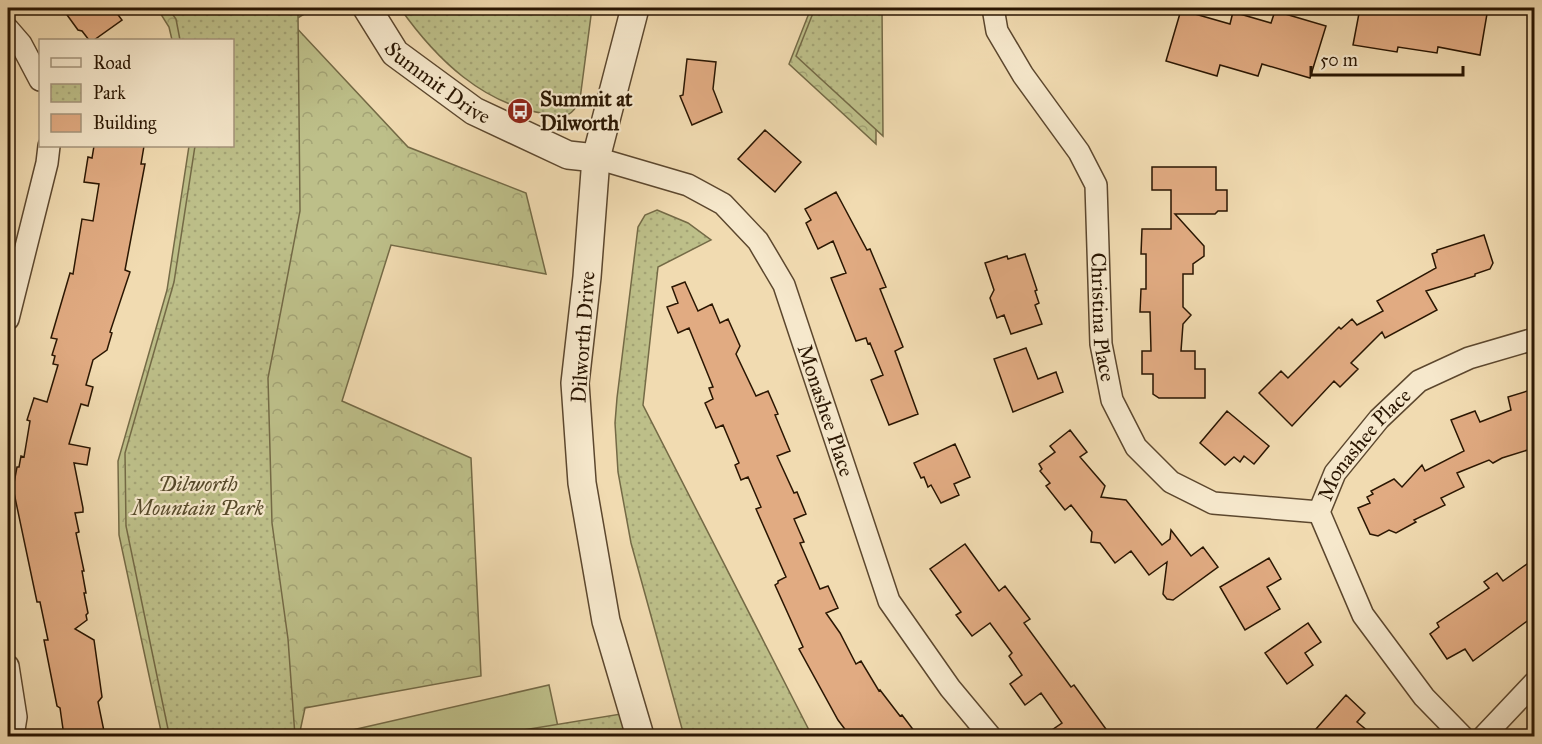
<svg xmlns="http://www.w3.org/2000/svg" width="1542" height="744" font-family="'IM FELL Great Primer',serif">
<style>
.grass{fill:#bdbf89;stroke:#746a46;stroke-width:1.5}
.forest{fill:url(#forest-crowns);stroke:#746a46;stroke-width:1.5}
.park{fill:url(#park-dots);stroke:#746a46;stroke-width:1.5}
.building{fill:#e1ab82;stroke:#2a1602;stroke-width:1.5}
.lines{fill:none;stroke-linecap:round;stroke-linejoin:round}
.minor-casing{stroke:#5c472e;stroke-width:24}
.tertiary-casing{stroke:#5c472e;stroke-width:30}
.minor{stroke:#f6e8cc;stroke-width:21}
.tertiary{stroke:#f6e8cc;stroke-width:27}
.labels{text-anchor:middle;stroke-width:4.5;stroke-linejoin:round;paint-order:stroke}
.street-label{font-size:21px;fill:#2a1602;stroke:#f6e8cc}
.poi-label{font-size:21px;font-weight:bold;fill:#2a1602;stroke:#f6e8cc;text-anchor:start}
.park-label{font-size:21px;font-style:italic;fill:#56492a;stroke:#f6e8cc}
</style>
<defs>
<pattern id="forest-crowns" width="20" height="18" patternUnits="userSpaceOnUse" patternTransform="scale(1.5)"><rect width="20" height="18" fill="#bdbf89"/><path d="M2 6a3 3 0 1 1 6 0M12 15a3 3 0 1 1 6 0" fill="none" stroke="#a3a375"/></pattern>
<pattern id="park-dots" width="8" height="8" patternUnits="userSpaceOnUse" patternTransform="scale(1.5)"><rect width="8" height="8" fill="#bdbf89"/><path d="M2 2h.1M6 6h.1" fill="none" stroke="#a3a375" stroke-width="1.8" stroke-linecap="round"/></pattern>
</defs>
<rect width="100%" height="100%" fill="#f1dbb1"/>
<filter id="stains"><feTurbulence type="fractalNoise" baseFrequency=".00333" numOctaves="4"/><feColorMatrix values="0 0 0 0 .2 0 0 0 0 .09 0 0 0 0 .02 0 0 0 .5 -.17"/></filter>
<radialGradient id="worn" r=".72"><stop offset=".6" stop-color="#630" stop-opacity="0"/><stop offset="1" stop-color="#630" stop-opacity=".3"/></radialGradient>
<!-- grass -->
<path class="grass" d="M549 685 560 736H326Z"/>
<!-- forest -->
<path class="forest" d="M157 8H303L306 13 291 22 408 147 526 193 546 274 391 245 342 401 471 458 481 676 305 708 299 736H162L119 535 118 461 167 290 189 146H232V40H172L169 27Z
M811 8H876V144L789 64Z"/>
<!-- park -->
<path class="park" d="M168 8H309L298 14 300 211 268 378 272 523 288 639 295 736H167L168 729 126 526 125 453 174 282 195 146H232V40H180L176 19Z
M400 8H592L580 99C572 118 566 117 547 114 483 105 436 59 400 8Z
M815 8H882L883 136 796 56Z
M657 210 688 223 711 240 658 267 643 405 812 736H684L631 543 618 472 615 423 617 398 638 227 645 215Z
M633 712 639 736H486Z"/>
<!-- building -->
<path class="building" d="M62 8H113L122 20 94 40H89L82 31 78 30Z
M1360 8H1488L1480 55 1438 47 1437 53 1398 47 1397 52 1353 45Z
M1181 10 1230 24 1233 12 1271 23 1275 11 1326 26 1310 78 1262 64 1258 76 1220 65 1217 76 1166 61Z
M687 59 716 62 713 89 722 112 692 125 680 96 683 95Z
M765 130 801 162 775 192 738 159Z
M94 146H144L141 164H145L125 270 130 272 110 332 112 333 107 350 93 360 86 385 93 387 88 406 81 404 69 444 90 448 87 465 74 463 83 508V512L75 513 79 532 76 533 84 571H82L86 593H84L88 613 86 615 87 620 75 629 94 640 102 697 98 702 105 736H64L60 708 57 706 44 640H48L40 602H37L13 488 17 467H19L21 456 24 457 30 421 27 420 34 398 47 402 58 365 53 364 55 356 52 355 57 339 51 338 70 273 73 274 82 219 93 221 99 184 84 182 88 157 92 158Z
M1152 167H1216V190H1227V211H1218L1215 214H1175L1204 246V256L1193 264V274H1183V307L1191 315 1183 324 1181 351H1195V369H1205V398H1159L1153 394V374H1142V351H1151L1150 312H1140L1141 289H1146V254H1141L1142 229H1171V190H1152Z
M836 192 867 250 870 249 886 287 880 289 903 347 895 351 918 414 889 425 871 380 883 375 870 343 868 344 866 338 856 341 831 278 846 273 833 241 818 249 806 223 811 220 805 209Z
M1484 235 1493 263 1490 269 1475 274V276L1426 291 1437 310 1385 338 1382 332 1351 363 1358 369 1340 387 1334 381 1292 426 1259 393 1281 371 1288 378 1339 327 1341 329 1352 319 1357 325 1383 311 1377 301 1436 268 1432 254 1437 252V250Z
M1025 254 1037 290 1035 291 1039 303 1035 305 1042 324 1011 334 1004 315 997 318 990 298 994 290 985 263 1007 256 1008 259Z
M685 282 698 311 712 304 720 323 728 319 740 346 736 354 756 396 768 391 778 414 775 415 790 451 777 456 794 493 797 492 806 514 794 519 804 542 800 543 820 589 828 586 838 608 826 613 840 633 856 664 861 661 879 691 880 690 900 716 902 715 918 736H850L838 720 799 649 803 647 775 585 778 583V581L786 577 756 509 761 507 748 477 741 480 735 465 739 463 723 425 716 428 705 403 713 399 709 388 713 387 689 328 678 333 667 307 678 303 672 287Z
M1026 348 1038 379 1056 372 1063 392 1013 412 994 359Z
M1534 389V448L1502 458 1493 463 1489 460 1457 473 1464 487 1441 498 1445 505 1414 520 1416 522 1396 533 1389 530 1378 536 1370 534 1358 508 1370 503 1367 497 1373 494 1371 491 1394 479 1402 487 1422 465 1425 471 1464 451 1451 420 1475 411 1480 422 1511 410 1508 397Z
M1227 411 1269 446 1254 464 1244 456 1240 462 1234 457 1225 465 1200 443Z
M1070 430 1087 452 1080 457 1105 486 1101 497 1126 500 1162 545 1170 539 1171 530 1191 556 1203 547 1218 567 1173 600 1167 599 1163 594 1167 562 1149 575 1131 551 1115 563 1100 543 1091 542 1092 532 1071 505 1065 510 1046 486 1050 483 1040 471 1042 469 1039 464 1055 452 1050 446Z
M955 444 970 477 954 484 959 495 941 503 931 485 928 487 924 477 921 478 914 463Z
M965 544 999 591 1005 586 1030 619 1024 623 1071 687 1074 685 1111 736H1043L1062 723 1041 693 1025 705 1010 684 1022 675 1009 656 1012 653 990 623 972 636 956 615 961 612 930 569Z
M1269 558 1281 579 1267 587 1280 609 1245 630 1220 587Z
M1534 559V616L1473 661 1465 649 1447 659 1430 634 1439 627 1437 623 1489 588 1484 582 1497 573 1503 581Z
M1308 623 1321 642 1305 653 1313 665 1287 684 1265 653Z
M1346 695 1365 713 1357 722 1374 736H1324L1316 729Z"/>
<g class="lines">
<!-- minor casing -->
<g class="minor-casing">
<g id="minor">
<path id="s1" d="M993 8 997 31 1023 75 1079 152 1096 185 1101 344 1112 400 1136 447 1171 482 1213 503 1319 512"/>
<path d="M8 29 21 44 40 80"/>
<path id="s2" d="M596 158 688 185 723 204 758 241 784 285 889 601 950 688 990 736"/>
<path d="M8 319 47 163 49 146"/>
<path d="M8 666 16 717 13 736"/>
<path id="s3" d="M1462 736 1424 697 1363 615 1319 512 1335 473 1379 419 1419 381 1469 358 1534 339"/>
<path d="M1484 736 1534 683"/>
</g>
</g>
<!-- tertiary casing -->
<g class="tertiary-casing">
<g id="tertiary">
<path id="s4" d="M367 8 395 53 474 111 568 155 596 158"/>
<path d="M635 8 596 158 587 277 575 383 582 483 606 621 640 736"/>
</g>
</g>
<!-- minor -->
<use href="#minor" class="minor"/>
<!-- tertiary -->
<use href="#tertiary" class="tertiary"/>
</g>
<!-- icons -->
<defs>
<g id="bus-disc" transform="scale(1.35)"><circle r="9.5" fill="#8f2418" stroke="#f6e8cc"/><path d="M-5-6H5V4H4V6H2V4H-2V6H-4V4H-5ZM-3.5-4V0h7V-4ZM-3.5 1.2v1.5H-2V1.2ZM2 1.2v1.5H3.5V1.2Z" fill="#fff"/></g>
</defs>
<g fill-rule="evenodd">
<use href="#bus-disc" x="520" y="111"/>
</g>
<g class="labels">
<!-- street labels -->
<g class="street-label">
<text dy="7" stroke="none"><textPath href="#s4" startOffset="105">Summit Drive</textPath></text>
<text dy="7" stroke="none"><textPath href="#s1" startOffset="339">Christina Place</textPath></text>
<text transform="translate(583 337) rotate(-86)" y="7">Dilworth Drive</text>
<text dy="7" stroke="none"><textPath href="#s2" startOffset="370">Monashee Place</textPath></text>
<text dy="7" stroke="none"><textPath href="#s3" startOffset="351">Monashee Place</textPath></text>
</g>
<!-- poi labels -->
<g class="poi-label">
<text x="540" y="106">Summit at<tspan x="540" dy="24">Dilworth</tspan></text>
</g>
<!-- park labels -->
<g class="park-label">
<text x="198" y="491">Dilworth<tspan x="198" dy="24">Mountain Park</tspan></text>
</g>
</g>
<!-- margin -->
<rect width="1542" height="744" fill="none" stroke="#f1dbb1" stroke-width="30"/>
<rect x="9" y="9" width="1524" height="726" fill="none" stroke="#2a1602" stroke-width="3"/>
<rect x="15" y="15" width="1512" height="714" fill="none" stroke="#2a1602" stroke-width="1.5"/>
<!-- legend -->
<rect x="39" y="39" width="195" height="108" fill="#f6e8cc" stroke="#a4947b" stroke-width="1.5"/>
<rect x="51" y="58" width="30" height="9" fill="#f6e8cc" stroke="#a4947b" stroke-width="1.5"/>
<text x="93" y="69" font-size="18" fill="#2a1602">Road</text>
<rect x="51" y="84" width="30" height="18" fill="url(#park-dots)" stroke="#a4947b" stroke-width="1.5"/>
<text x="93" y="99" font-size="18" fill="#2a1602">Park</text>
<rect x="51" y="114" width="30" height="18" fill="#e1ab82" stroke="#a4947b" stroke-width="1.5"/>
<text x="93" y="129" font-size="18" fill="#2a1602">Building</text>
<!-- scale -->
<path d="M1311 66v9h152v-9" fill="none" stroke="#2a1602" stroke-width="3"/>
<text x="1320" y="66" font-size="18" fill="#2a1602" stroke="#f6e8cc" stroke-width="4.5" paint-order="stroke">50 m</text>
<rect width="100%" height="100%" filter="url(#stains)"/>
<rect width="100%" height="100%" fill="url(#worn)"/>
</svg>
